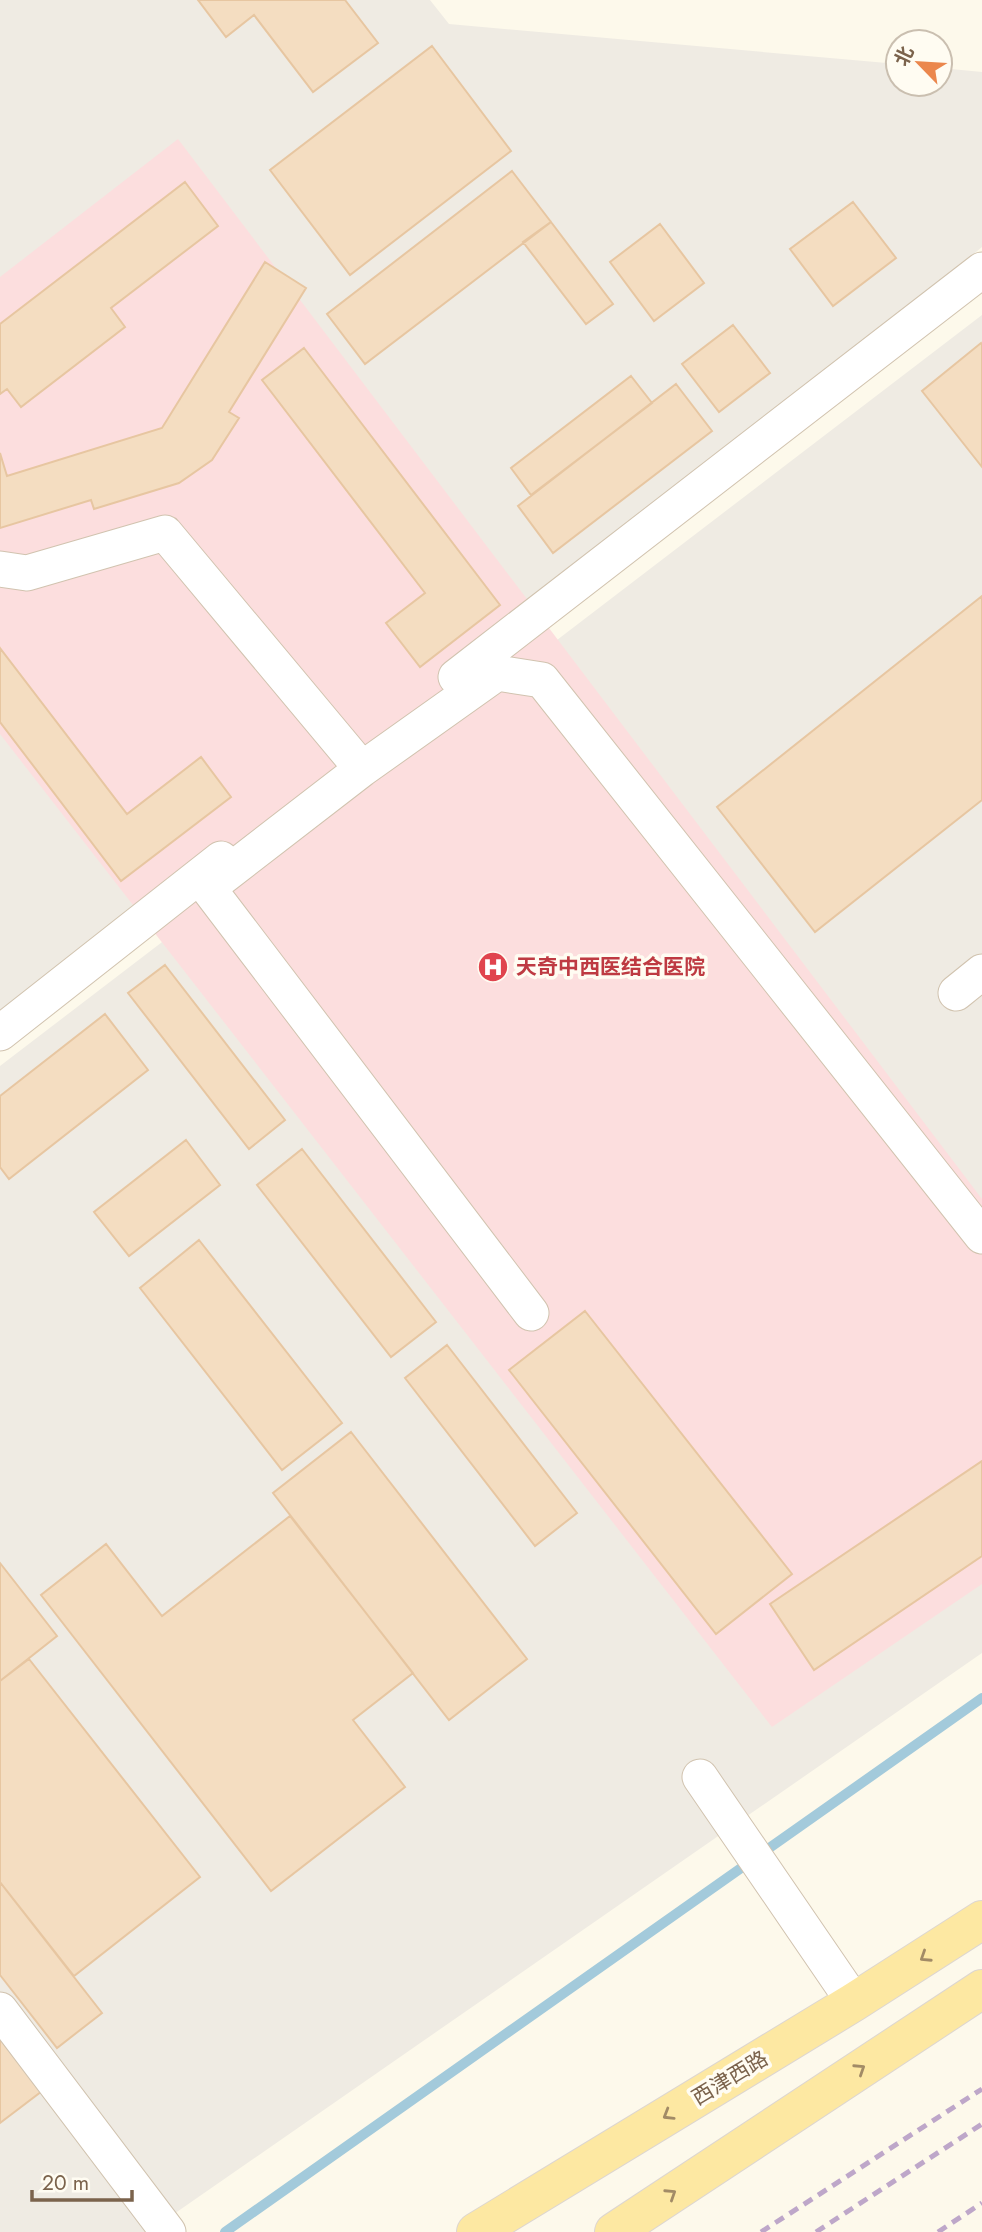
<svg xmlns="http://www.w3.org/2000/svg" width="982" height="2232" font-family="Jost,'Noto Sans SC',sans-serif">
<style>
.industrial{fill:#efebe3}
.medical{fill:#fcdede}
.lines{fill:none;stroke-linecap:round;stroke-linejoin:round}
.stream{stroke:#a3cadb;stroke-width:10}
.building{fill:#f4ddc1;stroke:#e7c6a1;stroke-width:2}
.minor-casing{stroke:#d1c3af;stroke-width:37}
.major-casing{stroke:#ddd6d0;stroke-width:40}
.minor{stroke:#fff;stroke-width:35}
.major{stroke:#fde8a2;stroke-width:38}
.rail{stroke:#bea7c9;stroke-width:5;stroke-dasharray:10 7;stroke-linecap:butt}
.oneway{stroke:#a28b66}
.labels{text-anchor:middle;stroke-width:7;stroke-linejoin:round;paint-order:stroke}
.health-label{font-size:21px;font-weight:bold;fill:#be3a42;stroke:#fffcf2;text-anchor:start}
.street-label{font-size:21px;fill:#7b634c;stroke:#fffcf2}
</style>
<rect width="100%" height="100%" fill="#fdf9eb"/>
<!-- industrial -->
<path class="industrial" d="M0 0H430L449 24 898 64V84H940V68L982 72V247L0 1046Z
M982 315V1653L148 2232H0V1066Z"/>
<!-- medical -->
<path class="medical" d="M178 139 982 1199V1584L772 1727 0 734V277Z"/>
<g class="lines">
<!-- stream -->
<path class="stream" d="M225 2232 982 1698"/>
</g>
<!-- building -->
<path class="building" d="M198 0H345L378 43 313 92 254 15 226 37Z
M432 46 511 151 350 275 270 170Z
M512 171 551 222 365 364 327 314Z
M185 182 218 226 111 308 125 327 21 407 7 389 0 394V324Z
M853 202 896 258 833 306 790 249Z
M551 222 613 304 586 324 523 242Z
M660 224 704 283 654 321 610 262Z
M265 262 306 288 229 412 239 418 212 460 179 483 94 509 91 500 0 528V453L7 476 162 428Z
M733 325 770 373 719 412 682 364Z
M981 343 982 345V467L922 391Z
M304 348 500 605 420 667 386 623 425 593 262 380Z
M631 376 652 403 531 495 511 468Z
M676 384 712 431 553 553 518 506Z
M982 596V800L815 932 717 807Z
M0 648 127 814 201 757 231 797 121 881 0 722Z
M165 965 285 1120 249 1149 128 993Z
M105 1014 148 1070 9 1179 0 1167V1096Z
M186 1140 220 1185 129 1256 94 1212Z
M302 1149 436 1322 391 1357 257 1185Z
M199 1240 342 1423 282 1470 140 1288Z
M585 1311 792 1574 716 1634 509 1370Z
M447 1345 577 1513 535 1546 405 1378Z
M351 1432 527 1659 449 1720 273 1493Z
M982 1461V1556L814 1670 770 1604Z
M290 1516 413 1673 353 1720 405 1787 271 1891 41 1595 106 1544 162 1616Z
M0 1563 57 1636 0 1681Z
M29 1659 200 1877 74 1976 0 1882V1681Z
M0 1882 102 2013 57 2048 0 1975Z
M0 2028 46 2088 0 2123Z"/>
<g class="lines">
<!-- minor casing -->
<g class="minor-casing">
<path id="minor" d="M0 569 27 573 165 533 362 769
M456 677 982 270
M956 993 982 972
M0 1033 221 859
M531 1313 208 888 362 769 497 673 542 680 982 1236
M700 1777 854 2002
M0 2010 168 2232"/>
</g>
<!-- major casing -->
<g class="major-casing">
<path id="major" d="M476 2232 854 2002 982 1920
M614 2232 982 1989"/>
</g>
<!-- minor -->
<use href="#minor" class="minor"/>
<!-- major -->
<use href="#major" class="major"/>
<!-- rail -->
<path class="rail" d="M761 2232 982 2089
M816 2232 982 2124
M938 2232 982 2203"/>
</g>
<!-- one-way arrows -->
<defs><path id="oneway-chevron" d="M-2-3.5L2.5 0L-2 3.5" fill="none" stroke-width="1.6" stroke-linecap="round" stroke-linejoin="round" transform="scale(1.75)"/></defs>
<g class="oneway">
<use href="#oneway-chevron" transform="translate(925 1957) rotate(147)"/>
<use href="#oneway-chevron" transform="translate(860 2069) rotate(-33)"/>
<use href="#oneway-chevron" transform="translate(668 2115) rotate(149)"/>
<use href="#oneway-chevron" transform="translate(671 2194) rotate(-33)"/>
</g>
<!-- icons -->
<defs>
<g id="hospital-disc" transform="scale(1.575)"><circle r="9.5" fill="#e0444e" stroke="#fffcf2"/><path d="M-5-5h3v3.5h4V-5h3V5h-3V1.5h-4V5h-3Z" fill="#fff"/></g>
</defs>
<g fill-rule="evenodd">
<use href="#hospital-disc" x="493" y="967"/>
</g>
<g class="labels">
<!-- health labels -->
<g class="health-label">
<text x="516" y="974">天奇中西医结合医院</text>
</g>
<!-- street labels -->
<g class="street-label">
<text transform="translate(730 2078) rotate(-31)" y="7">西津西路</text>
</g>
</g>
<!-- north arrow -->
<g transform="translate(919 63) rotate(295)"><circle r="33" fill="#fffcf2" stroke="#cabfb0" stroke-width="2"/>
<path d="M0-5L12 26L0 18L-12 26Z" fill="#eb874d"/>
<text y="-10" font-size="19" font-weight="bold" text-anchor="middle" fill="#7b634c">北</text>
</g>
<!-- scale -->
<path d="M32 2190v10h100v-10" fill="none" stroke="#7b634c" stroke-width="3.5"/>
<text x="42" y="2190" font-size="21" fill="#7b634c" stroke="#fffcf2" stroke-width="5" paint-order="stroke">20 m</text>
</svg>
